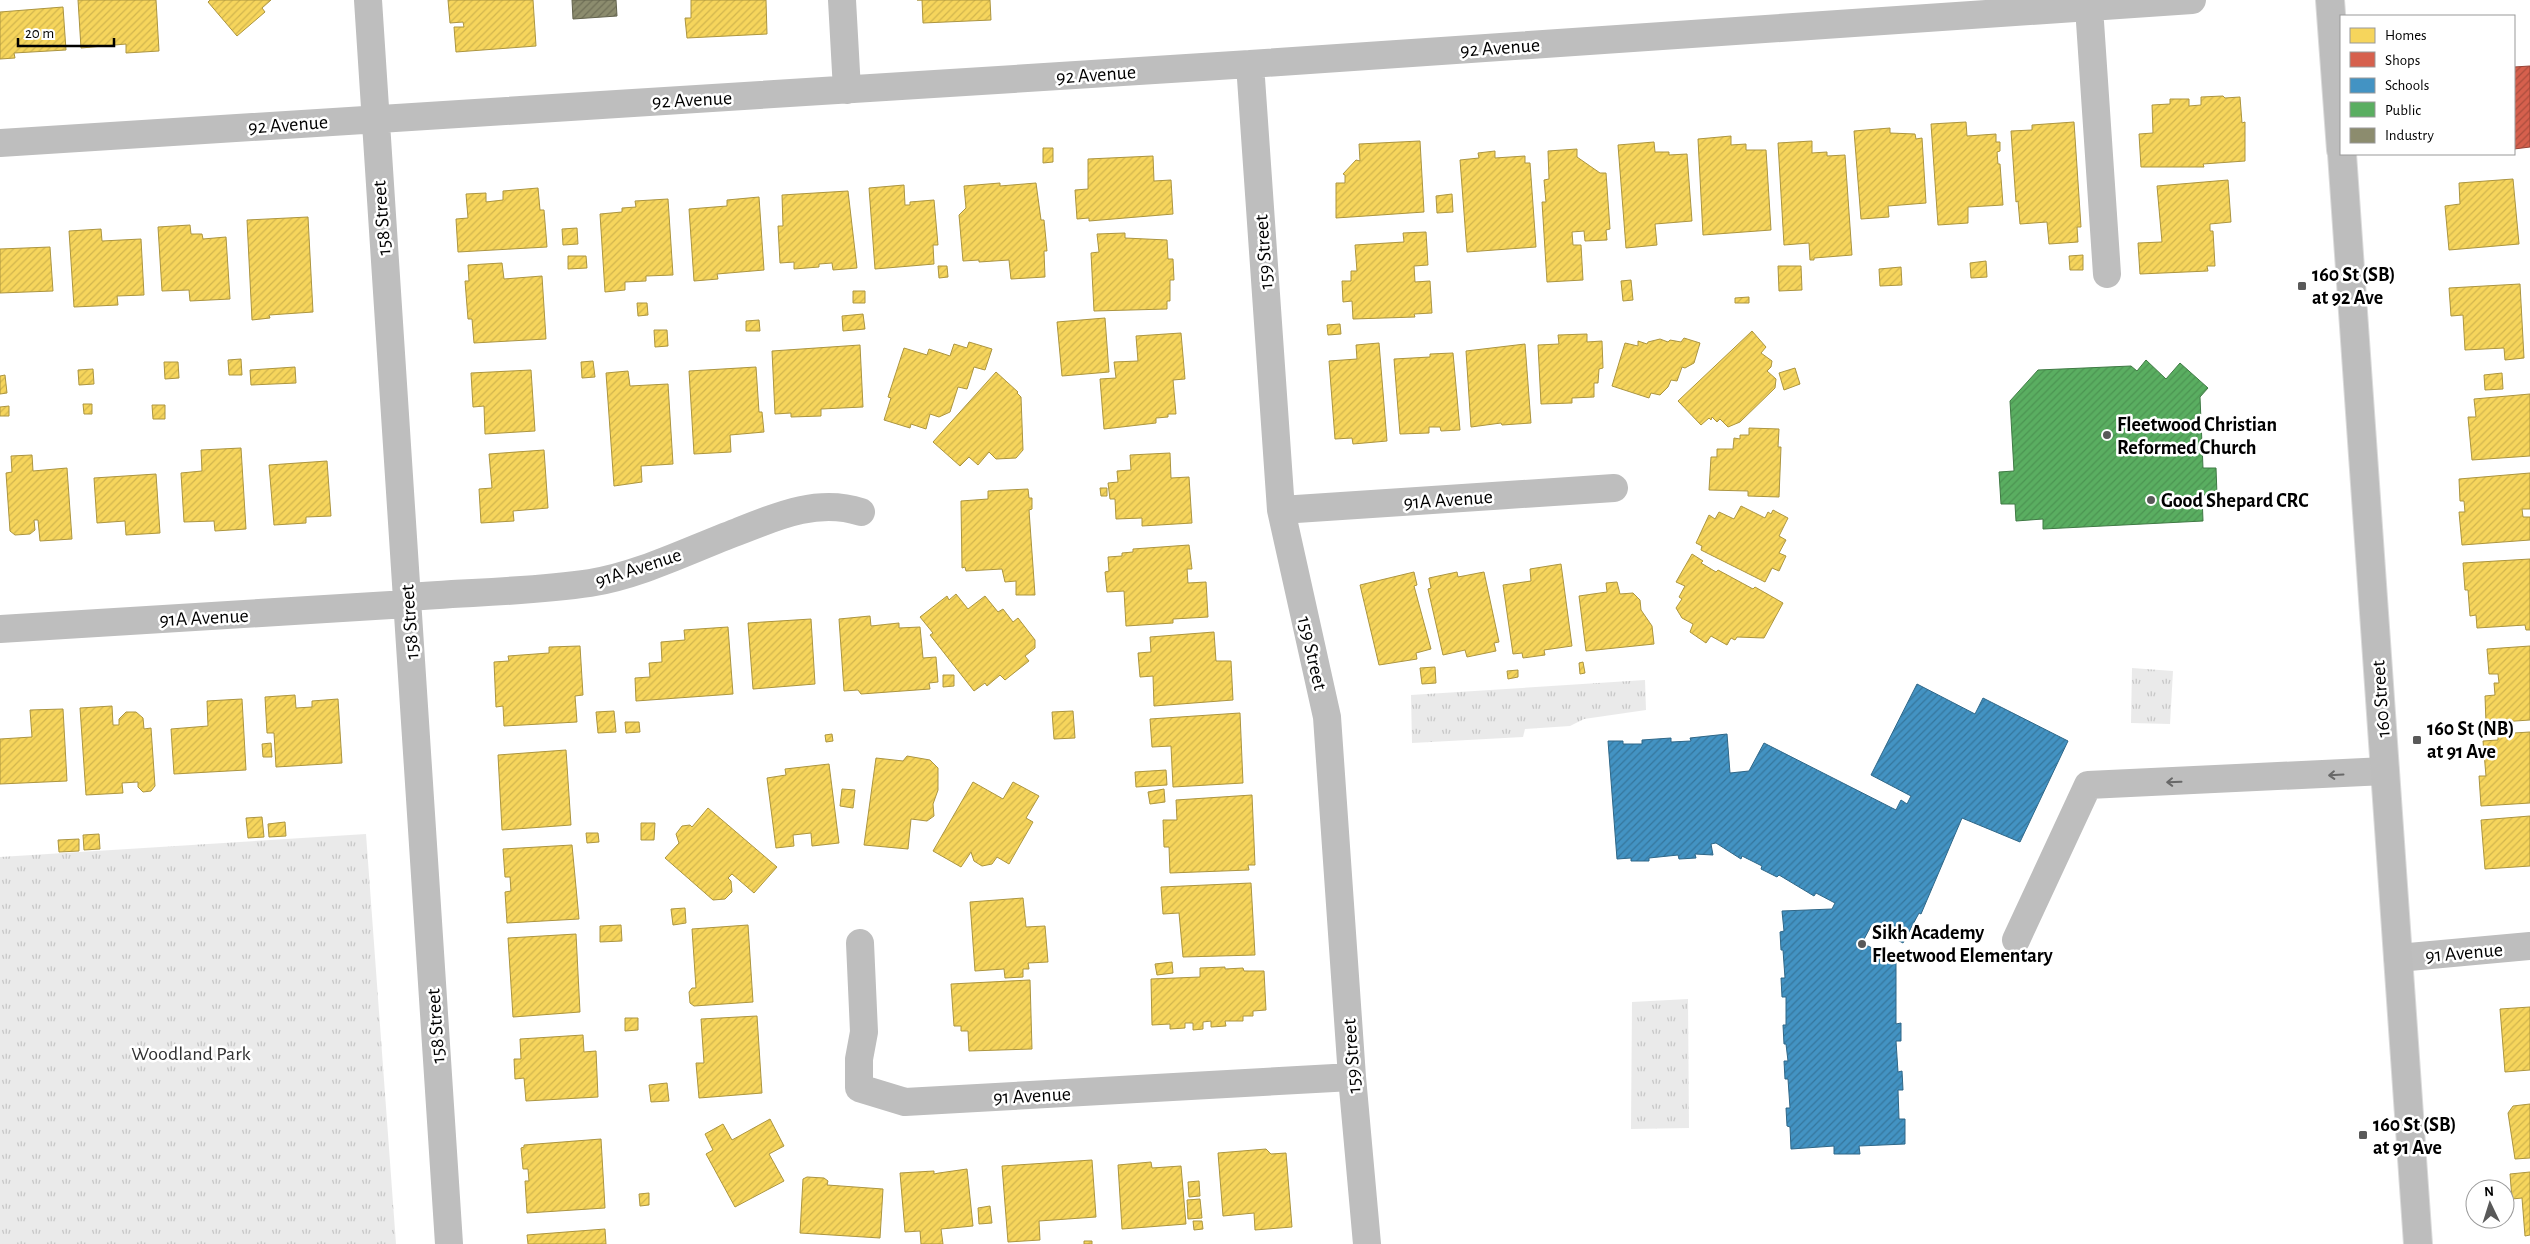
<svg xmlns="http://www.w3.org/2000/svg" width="2530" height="1244" font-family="'Alegreya Sans',sans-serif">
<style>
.park{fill:url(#park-tufts)}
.homes{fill:url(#homes-hatch);stroke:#ac9540}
.shops{fill:url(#shops-hatch);stroke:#964336}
.schools{fill:url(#schools-hatch);stroke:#2f6788}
.public{fill:url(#public-hatch);stroke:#3f7a44}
.industry{fill:url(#industry-hatch);stroke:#62624d}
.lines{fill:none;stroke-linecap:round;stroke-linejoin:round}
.major-casing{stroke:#dbdbdb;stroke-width:30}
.minor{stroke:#bebebe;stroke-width:28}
.major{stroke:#bdbdbd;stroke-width:28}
.oneway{stroke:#686868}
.poi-dot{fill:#595959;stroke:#fff;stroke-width:2}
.labels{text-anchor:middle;stroke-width:5;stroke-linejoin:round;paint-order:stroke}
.street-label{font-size:20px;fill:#000;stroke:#fff}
.poi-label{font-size:20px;font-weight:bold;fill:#000;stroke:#fff;text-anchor:start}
.park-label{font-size:20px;fill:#303030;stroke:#fff}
</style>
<defs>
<pattern id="park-tufts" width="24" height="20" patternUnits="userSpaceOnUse" patternTransform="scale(1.25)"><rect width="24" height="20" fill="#eaeaea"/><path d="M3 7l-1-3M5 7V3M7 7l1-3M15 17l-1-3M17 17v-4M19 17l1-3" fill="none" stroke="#c7c7c7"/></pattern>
<pattern id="homes-hatch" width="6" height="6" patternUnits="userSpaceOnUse" patternTransform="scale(1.25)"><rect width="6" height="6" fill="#f6d55c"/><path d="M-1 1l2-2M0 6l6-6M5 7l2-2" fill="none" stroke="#d1b54e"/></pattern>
<pattern id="shops-hatch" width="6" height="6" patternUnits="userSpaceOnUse" patternTransform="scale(1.25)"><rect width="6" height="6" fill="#d6604d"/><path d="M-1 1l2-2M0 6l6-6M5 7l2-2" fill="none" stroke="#ab4d3e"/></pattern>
<pattern id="schools-hatch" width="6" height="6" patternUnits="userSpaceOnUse" patternTransform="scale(1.25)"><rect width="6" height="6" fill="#4393c3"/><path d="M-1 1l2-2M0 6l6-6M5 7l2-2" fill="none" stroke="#36769c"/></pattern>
<pattern id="public-hatch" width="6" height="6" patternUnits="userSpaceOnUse" patternTransform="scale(1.25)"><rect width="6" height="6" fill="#5aae61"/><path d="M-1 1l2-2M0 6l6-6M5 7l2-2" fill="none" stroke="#4c9452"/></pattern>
<pattern id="industry-hatch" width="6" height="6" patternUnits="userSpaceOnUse" patternTransform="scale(1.25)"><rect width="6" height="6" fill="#8c8c6e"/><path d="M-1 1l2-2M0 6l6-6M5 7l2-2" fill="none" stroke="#707058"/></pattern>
</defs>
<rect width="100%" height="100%" fill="#fff"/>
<!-- park -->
<path class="park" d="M2132 668 2173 671 2170 724 2131 723Z
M1645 680 1646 710 1584 719 1570 726 1525 729 1523 737 1412 743 1411 695Z
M366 834 396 1244H0V857Z
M1688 999 1689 1128 1631 1129 1632 1002Z"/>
<!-- homes -->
<path class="homes" d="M78 0H156L159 51 126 53V44L81 48Z
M210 0H271L262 8 265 12 237 36 208 2Z
M448 0H533L536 46 456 52 454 27H464L463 22 450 23Z
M691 0H766L767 34 687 38 685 18H691Z
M917 0H990L991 20 923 23 922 0Z
M63 7 66 50 14 53 15 58 0 59V12Z
M2223 96 2225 98 2240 97 2242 123 2245 122V161L2203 164 2204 167H2141L2139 134 2153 133 2152 105 2170 104V99H2189V106L2201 105V97Z
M1966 122 1967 136 1996 134V142H2000V151L1997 152 1998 164H2000L2003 205 1968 207V223L1938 225 1931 124Z
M2074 122 2081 227H2077L2078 242 2049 244 2047 222 2020 224 2018 201 2016 202 2011 131 2032 130V125Z
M1890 128V133L1915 134 1916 139 1922 138 1926 203 1888 206 1889 217 1861 219 1854 131Z
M1731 136V145L1746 144V150H1766L1771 230 1703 235 1698 139Z
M1420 141 1424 212 1336 218V183H1345V175L1343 174 1356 160 1360 161 1359 144Z
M1812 141V153L1827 152V156L1845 155 1852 255 1814 258V260H1810L1809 243 1784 245 1778 143Z
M1654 142 1655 152H1669V155L1687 154 1692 221 1655 224 1657 245 1626 248 1618 145Z
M1043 148H1053V162L1043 163Z
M1577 149V157L1600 173H1606L1610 229 1606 230 1607 240 1585 241 1584 231 1572 232 1573 245H1581L1583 280 1547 282 1542 202H1546L1544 180 1549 179 1548 151Z
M1495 151V158L1525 156V163H1530L1536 247 1467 252 1460 160 1479 158 1478 153Z
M1153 156 1154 181 1171 180 1173 214 1089 221V218L1077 219 1075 190 1088 189V159Z
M2513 179 2519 244 2449 250 2445 206 2460 204 2459 183Z
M2228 180 2231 222 2210 224V231H2213L2215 266H2207L2208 271 2140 274 2138 243 2162 242 2157 186Z
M1000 183V186L1036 183 1041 220H1044L1047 251H1044L1045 277 1011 279 1009 260 979 262V260L963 261 959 215 966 208 964 186Z
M904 185 905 205H910V202L934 200 938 245H933L934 264 875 269 869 188Z
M538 188 540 210H544L547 247 458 252 456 219 468 218 466 194 486 193V202L503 200V191Z
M848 191 857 268 833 270 832 263 819 264V267L794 269V262L780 263 778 226H783L782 195Z
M1452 194 1453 212 1437 213 1436 196Z
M759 197 764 270 717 274 718 279 694 281 689 209 727 206V200Z
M668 199 673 275 646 276V281L625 282V290L605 292 600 214 622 212V208L636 207 635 201Z
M308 217 313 312 269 315 270 318 252 320 247 220Z
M190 225 191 234H202L203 239 226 237 230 299 190 301 189 290 162 291 158 227Z
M577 228 578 244 563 245 562 229Z
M101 229 102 241 141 239 144 295 117 296 118 305 74 307 69 231Z
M1426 232 1428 265 1414 266 1415 282 1430 281 1432 313 1414 314 1415 317 1353 319 1352 301 1343 302 1342 281H1351V271H1357L1355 245 1404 242 1403 233Z
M1125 233V238L1167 240 1168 259H1173L1174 280H1170V301H1167V309L1094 311 1091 253 1099 252 1097 234Z
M50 247 53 291 0 293V249Z
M2083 255V270H2070L2069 256Z
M568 256H586L587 268 568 269Z
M1986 261 1987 277 1971 278 1970 263Z
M502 263 504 279 542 276 546 339 474 343 472 319H468L465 281H469L468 265Z
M938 266H947L948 277 939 278Z
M1778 266H1801L1802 290 1779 291Z
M1901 267 1902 285 1880 286 1879 269Z
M1631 280 1633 300 1623 301 1621 281Z
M2520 284 2524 358 2505 360 2504 348 2465 350 2463 315 2451 316 2449 288Z
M853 291H865V303H853Z
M1749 297V303H1735V298Z
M637 303H647L648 315 638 316Z
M863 314 865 329 843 331 842 316Z
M1105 318 1109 372 1062 376 1057 322Z
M759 320 760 331H746V321Z
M1340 324 1341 334 1328 335 1327 325Z
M654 330H667L668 346 655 347Z
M1752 331 1766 347 1761 353 1772 361 1771 367 1767 371 1776 379 1775 388 1740 422 1728 427 1720 419 1717 422 1712 417 1711 420 1709 418 1701 425 1678 401Z
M1181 333 1185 379 1173 380 1176 414H1168V417L1156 418V423L1104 429 1100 379 1116 378 1114 362 1138 361 1136 336Z
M1587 334V342L1602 341 1603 368 1599 369 1598 383H1594V397L1572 398V403L1541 404 1538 345 1559 344 1558 335Z
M1684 338 1700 343 1694 363 1685 368 1682 367 1677 381 1671 380 1668 387 1660 395 1651 393 1649 398 1612 386 1625 343 1638 346V341L1647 344 1648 342 1660 339 1668 342 1670 340 1681 342Z
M969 342 992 349 985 370 974 367 967 389 958 387 950 412 939 417 930 414 926 429 911 424 910 428 884 420 891 398 888 397 904 348 927 355 929 349 950 356 954 344 967 348Z
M1379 343 1387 441 1353 444 1352 438 1335 439 1329 361 1357 359 1356 345Z
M1525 344 1531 423 1502 425 1501 423 1471 427 1466 351Z
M860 345 863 407 821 409V416L791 417V413L775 414 772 351Z
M1453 353 1460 430 1441 431 1440 427H1429V433L1400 434 1394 359 1430 357V354Z
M241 359 242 375H229L228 360Z
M593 361 595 377 582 378 581 362Z
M164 362H178L179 378 165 379Z
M295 367 296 383 251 385 250 370Z
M756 367 759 412H762L764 432 730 435 731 452 694 454 689 371Z
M1795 368 1800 384 1784 390 1779 373Z
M93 369 94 384 79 385 78 370Z
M531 370 535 431 485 434 484 406 473 407 471 373Z
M628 371 630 386 668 384 673 464 641 466 642 482 614 486 606 373Z
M996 372 1018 392 1017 393 1021 397 1023 450 1016 458 996 459 989 452 978 465 969 457 960 466 933 442Z
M2502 373 2503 389 2485 390 2484 375Z
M5 375 7 393 0 394V376Z
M2530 394V456L2472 460 2468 417H2476L2474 399Z
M83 404H92V414H84Z
M152 405H165V419H153Z
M9 406V416H0V407Z
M1749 428 1779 429 1778 447H1781L1779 497 1748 496V491L1709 490 1711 457H1717V449H1733L1734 438 1740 439V435H1749Z
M241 448 246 529 215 531 214 521 184 522 181 473 202 471 201 450Z
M544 450 548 508 513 511 514 521 481 523 479 489 492 488 489 454Z
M1170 453 1171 478 1189 477 1192 523 1142 526V518L1116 519 1115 499H1110L1108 483 1118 482 1117 471 1131 470 1130 455Z
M32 455 33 471 67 468 72 539 40 541 38 520H34L35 530 30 534 15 535 10 531 6 473 12 472 11 456Z
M327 461 331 516 306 517V523L274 525 269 465Z
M2530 473V509H2522L2523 517H2530V540L2462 545 2459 512H2465L2464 501H2460L2459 479Z
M156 474 160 533 126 535 125 521 97 523 94 478Z
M1100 488H1107V496H1101Z
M1028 489 1029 498H1032V509L1029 510 1035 595H1016V581L1005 582 1002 569 966 571 965 567 962 568 961 501 988 499V491Z
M1741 506 1765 518 1768 512 1771 514 1773 510 1788 518 1779 536 1786 540 1779 553 1786 556 1779 571 1772 568 1765 582 1701 550 1702 546 1696 543 1709 515 1715 519 1719 512 1734 519Z
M1189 545 1192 569H1187L1188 583 1206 582 1208 617 1173 619V623L1126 626 1124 591 1107 592 1105 572 1109 571 1108 557 1122 556V553L1133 552V549Z
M1692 554 1703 561 1701 563 1716 572 1718 570 1753 589 1755 587 1783 603 1764 638 1737 637 1735 640 1731 638 1727 645 1711 636 1706 643 1690 632 1693 624 1682 618 1676 608 1682 599 1679 597 1685 586 1676 582Z
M2530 559V630H2526L2525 625 2477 628 2476 615 2470 616 2468 590H2465L2463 563Z
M1561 564 1572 646 1544 650 1545 655 1523 658 1522 653 1513 654 1503 585 1531 581 1530 569Z
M1414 572 1417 585 1414 586 1431 649 1416 653 1417 659 1379 665 1360 585Z
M1457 572 1458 577 1484 572 1499 642 1494 643 1496 651 1467 657 1465 650 1443 655 1428 589 1431 588 1429 578Z
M1617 582 1620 594 1633 593 1640 600 1641 610 1652 626 1654 644 1586 651 1579 596 1607 592 1606 583Z
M956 594 968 609 985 596 998 612 1003 609 1013 622 1018 618 1035 640V648L1025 656 1029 661 1005 680 1000 675 987 686 985 683 974 691 930 635 933 633 920 617 947 596 949 600Z
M870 616 871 626 899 623V628L920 627 923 658 936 657 938 682 929 683 930 689 861 694 858 690 844 691 839 619Z
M811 619 815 684 753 689 748 623Z
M728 627 733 694 636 701 635 678 650 677 649 663 662 662 661 642 685 640 684 630Z
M1214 632 1216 661H1231L1233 700 1154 706 1153 676 1140 677 1138 653 1151 652 1150 637Z
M580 646 583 695 575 696 577 722 504 726 503 706 496 707 494 662 509 661 508 656 549 653V647Z
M2530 646V720L2486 723 2485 696 2495 695 2494 683H2499L2498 674H2489L2487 649Z
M1583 662 1585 673 1580 674 1579 663Z
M1435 667 1436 683 1422 684 1420 668Z
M1518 670V677L1508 679 1507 671Z
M943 675H954V686L943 687Z
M295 695 296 708 312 707V701L338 699 342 763 276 767 274 733H267L265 697Z
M242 699 246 770 174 774 171 729 208 726 207 701Z
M112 706 113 725H119V719L126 712H136L143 718 144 729 151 728 155 786 151 791 143 792 138 787V782L122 783 123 793 86 795 80 708Z
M63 709 67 781 0 784V739L32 737 30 710Z
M614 711 616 732 598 733 596 712Z
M1073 711 1075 738 1054 739 1052 712Z
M1240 713 1243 783 1173 787 1171 746 1152 747 1150 719Z
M625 722H639L640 732 626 733Z
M2530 732V803L2481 806 2479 776H2486L2483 741 2498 740V734Z
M832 734 833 741 826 742 825 735Z
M271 743 272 757H263L262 744Z
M566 750 571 825 502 830 498 755Z
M907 756 930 760 938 768V790L933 804 934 816 927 821 911 819 908 849 864 845 876 758 903 761Z
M829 764 839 843 812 846 811 833 793 835 794 846 776 848 767 778 786 775 785 769Z
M1166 770 1167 785 1136 787 1135 772Z
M973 782 1003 799 1013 782 1039 796 1026 818 1033 822 1009 864 997 857 992 864 982 866 974 861 971 852 961 867 933 851Z
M842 789 855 790 853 808 840 806Z
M1164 789 1165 802 1150 804 1148 792Z
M1252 795 1255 865H1248L1249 870 1170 873 1169 847H1164L1163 820H1177L1176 800Z
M708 808 777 867 754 893 732 874 728 878 731 881 732 892 725 899 713 900 665 858 679 843 676 834 682 826 690 825 692 827Z
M2530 816V866L2485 869 2481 820Z
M262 817 264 837 248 838 246 818Z
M285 822 286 836 269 837 268 824Z
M641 823H655L654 840H641Z
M586 833H598L599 842 587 843Z
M99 834 100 849 84 850 83 835Z
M79 839V851L59 852 58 840Z
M572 845 579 919 507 923 505 892 511 891 510 877H505L503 849Z
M1251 883 1255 955 1183 957 1179 913 1163 914 1161 887Z
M1023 898 1026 927 1045 926 1048 962 1028 963 1029 969H1023V977L1005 978 1004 969 975 971 970 902Z
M685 908 686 923 673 925 671 909Z
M621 925 622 941 600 942V926Z
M748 925 753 1002 694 1006 690 1003 689 992 692 988H696L692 929Z
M576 934 580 1012 513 1017 508 938Z
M1172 962 1173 973 1157 975 1155 964Z
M1225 967V969L1243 968 1244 971H1264L1266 1010 1253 1011V1016H1243V1021H1225L1226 1026 1211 1027V1021L1203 1022V1029L1193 1030V1023H1185V1028L1170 1029V1024L1152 1025 1151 979 1200 977V968Z
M1030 980 1032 1049 969 1051 968 1031H961V1026H954L951 984Z
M2530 1007V1070L2505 1072 2500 1009Z
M757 1016 762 1093 699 1098 696 1063H704L701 1019Z
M625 1018H638V1030L625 1031Z
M583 1035 584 1052 596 1051 598 1097 526 1101 524 1078 515 1079 514 1059H521L520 1039Z
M667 1083 669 1101 651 1102 649 1085Z
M2530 1104V1158L2515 1159 2508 1113 2513 1106Z
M770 1119 784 1146 769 1154 784 1181 735 1207 706 1154 713 1150 705 1134 723 1124 732 1140Z
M601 1139 605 1208 527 1213 525 1181H529L528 1169H523L521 1148 524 1147V1145Z
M1266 1149 1271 1154 1286 1153 1292 1227 1255 1230 1254 1213 1223 1216 1218 1153Z
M1092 1160 1096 1217 1039 1221 1040 1240 1008 1242 1002 1166Z
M1151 1162 1152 1168 1181 1166 1186 1224 1122 1229 1118 1165Z
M967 1169 973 1226 941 1229 943 1244H921L920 1231 905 1232 900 1173 934 1171V1174L939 1173Z
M2530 1172V1235L2525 1236 2522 1198 2512 1199 2510 1174Z
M807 1177 824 1178 828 1181 827 1185 883 1189 880 1238 800 1233 803 1179Z
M1199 1181 1200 1196 1189 1197 1188 1182Z
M649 1193V1205L640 1206 639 1194Z
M1200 1199 1202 1218 1188 1219 1187 1200Z
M990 1206 992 1223 979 1224 978 1208Z
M1193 1221H1202L1203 1229 1194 1230Z
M605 1229 606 1244H528L527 1235Z
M1084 1241H1092V1244H1084Z"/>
<!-- shops -->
<path class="shops" d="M2530 66V147L2514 149V67Z"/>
<!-- schools -->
<path class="schools" d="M1917 684 1975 714 1983 698 2068 741 2020 842 1962 818 1921 914 1919 913 1903 943 1871 926 1862 943 1896 960V1024L1901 1023V1041H1896L1898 1072 1902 1071 1903 1090H1898L1899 1119H1905V1144L1859 1146 1860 1154H1834V1146L1791 1149 1790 1127 1787 1126 1786 1108H1790L1788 1079H1785L1784 1061H1788L1786 1044H1784L1783 1025H1786V997H1782L1781 978H1785L1783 950H1781L1780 932 1784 931 1782 911 1832 909 1835 903 1816 893 1814 896 1779 875 1777 877 1761 869 1762 866 1742 856 1741 859 1716 843 1711 844 1713 855 1695 854 1696 858 1679 859 1678 855 1649 858V861H1631V858L1617 859 1608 741H1623V744H1642V740L1671 738V742L1691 741 1690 738 1727 734 1730 773 1749 771 1764 743 1896 810 1901 800 1907 804 1911 796 1871 775Z"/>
<!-- public -->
<path class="public" d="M2146 360 2166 379 2180 363 2208 388 2200 397 2203 468H2216L2217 495H2202L2203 521 2043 529V519L2016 521 2015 504H2001L1999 472 2014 471 2010 401 2038 370 2131 366 2137 371Z"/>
<!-- industry -->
<path class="industry" d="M572 0H616L617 16 573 19Z"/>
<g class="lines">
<!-- major casing -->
<g class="major-casing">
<path id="major" d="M2330 0 2341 150
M2342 154 2418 1244"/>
</g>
<!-- minor -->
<path class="minor" d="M368 0 449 1244
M842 0 847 90
M2089 7 2107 274
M1250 64 1281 510 1327 717 1352 1077 1367 1244
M0 143 1250 64 2192 0
M1281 510 1614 488
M407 597C468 592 530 592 590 583 640 575 689 550 737 532 777 516 818 498 861 512
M0 629 407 604
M2016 940 2088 785 2385 771
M860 943 864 1032 859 1059V1088L905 1102 1352 1077
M2398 958 2530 946"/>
<!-- major -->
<use href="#major" class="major"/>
</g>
<!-- one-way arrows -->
<defs><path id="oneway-shaft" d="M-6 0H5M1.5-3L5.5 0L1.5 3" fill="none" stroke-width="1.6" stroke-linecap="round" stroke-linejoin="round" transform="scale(1.25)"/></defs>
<g class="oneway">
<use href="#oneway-shaft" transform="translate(2336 775) rotate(177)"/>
<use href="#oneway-shaft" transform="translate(2174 782) rotate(178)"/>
</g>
<!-- markers -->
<g class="poi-dot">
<rect x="2297" y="281" width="10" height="10" rx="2.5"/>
<circle cx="2107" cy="435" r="5"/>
<circle cx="2151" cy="500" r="5"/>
<rect x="2412" y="735" width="10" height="10" rx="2.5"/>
<circle cx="1862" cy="944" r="5"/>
<rect x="2358" y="1130" width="10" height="10" rx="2.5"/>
</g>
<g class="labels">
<!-- street labels -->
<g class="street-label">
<text transform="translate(1500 47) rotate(-4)" y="7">92 Avenue</text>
<text transform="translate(1096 74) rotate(-4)" y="7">92 Avenue</text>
<text transform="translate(692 99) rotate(-3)" y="7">92 Avenue</text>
<text transform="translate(288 124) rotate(-4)" y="7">92 Avenue</text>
<text transform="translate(381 218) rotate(-94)" y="7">158 Street</text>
<text transform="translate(1263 252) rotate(-94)" y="7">159 Street</text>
<text transform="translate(1448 499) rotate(-4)" y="7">91A Avenue</text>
<text transform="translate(638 567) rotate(-18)" y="7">91A Avenue</text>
<text transform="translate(204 617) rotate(-3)" y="7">91A Avenue</text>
<text transform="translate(409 622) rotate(-94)" y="7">158 Street</text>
<text transform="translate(1313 653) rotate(77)" y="7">159 Street</text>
<text transform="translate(2380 699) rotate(-94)" y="7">160 Street</text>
<text transform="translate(2464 952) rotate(-5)" y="7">91 Avenue</text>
<text transform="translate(435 1026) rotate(-94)" y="7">158 Street</text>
<text transform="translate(1351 1056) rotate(-94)" y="7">159 Street</text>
<text transform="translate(1032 1095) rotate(-3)" y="7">91 Avenue</text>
</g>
<!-- poi labels -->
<g class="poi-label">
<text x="2312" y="281">160 St (SB)<tspan x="2312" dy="23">at 92 Ave</tspan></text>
<text x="2117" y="431">Fleetwood Christian<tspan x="2117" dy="23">Reformed Church</tspan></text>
<text x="2161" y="507">Good Shepard CRC</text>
<text x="2427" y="735">160 St (NB)<tspan x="2427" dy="23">at 91 Ave</tspan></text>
<text x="1872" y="939">Sikh Academy<tspan x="1872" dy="23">Fleetwood Elementary</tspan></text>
<text x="2373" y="1131">160 St (SB)<tspan x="2373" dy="23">at 91 Ave</tspan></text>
</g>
<!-- park labels -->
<g class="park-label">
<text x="191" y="1060">Woodland Park</text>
</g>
</g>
<!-- legend -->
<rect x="2340" y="15" width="175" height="140" fill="#ffffff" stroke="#999999"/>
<rect x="2350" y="28" width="25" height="15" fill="#f6d55c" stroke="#999999"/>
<text x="2385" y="40" font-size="15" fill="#000000">Homes</text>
<rect x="2350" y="52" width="25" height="15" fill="#d6604d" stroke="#999999"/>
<text x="2385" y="65" font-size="15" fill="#000000">Shops</text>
<rect x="2350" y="78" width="25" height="15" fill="#4393c3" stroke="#999999"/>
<text x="2385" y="90" font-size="15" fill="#000000">Schools</text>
<rect x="2350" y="102" width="25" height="15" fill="#5aae61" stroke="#999999"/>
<text x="2385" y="115" font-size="15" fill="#000000">Public</text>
<rect x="2350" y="128" width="25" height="15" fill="#8c8c6e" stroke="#999999"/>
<text x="2385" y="140" font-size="15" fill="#000000">Industry</text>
<!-- north arrow -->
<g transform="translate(2490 1204) rotate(356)"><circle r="24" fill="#ffffff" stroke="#999999"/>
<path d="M0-4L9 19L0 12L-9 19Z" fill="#595959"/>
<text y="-8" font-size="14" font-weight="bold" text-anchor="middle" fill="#000000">N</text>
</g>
<!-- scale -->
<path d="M18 38v8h96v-8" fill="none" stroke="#000000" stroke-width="2.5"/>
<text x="25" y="38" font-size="15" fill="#000000" stroke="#ffffff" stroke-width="4" paint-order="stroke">20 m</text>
</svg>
